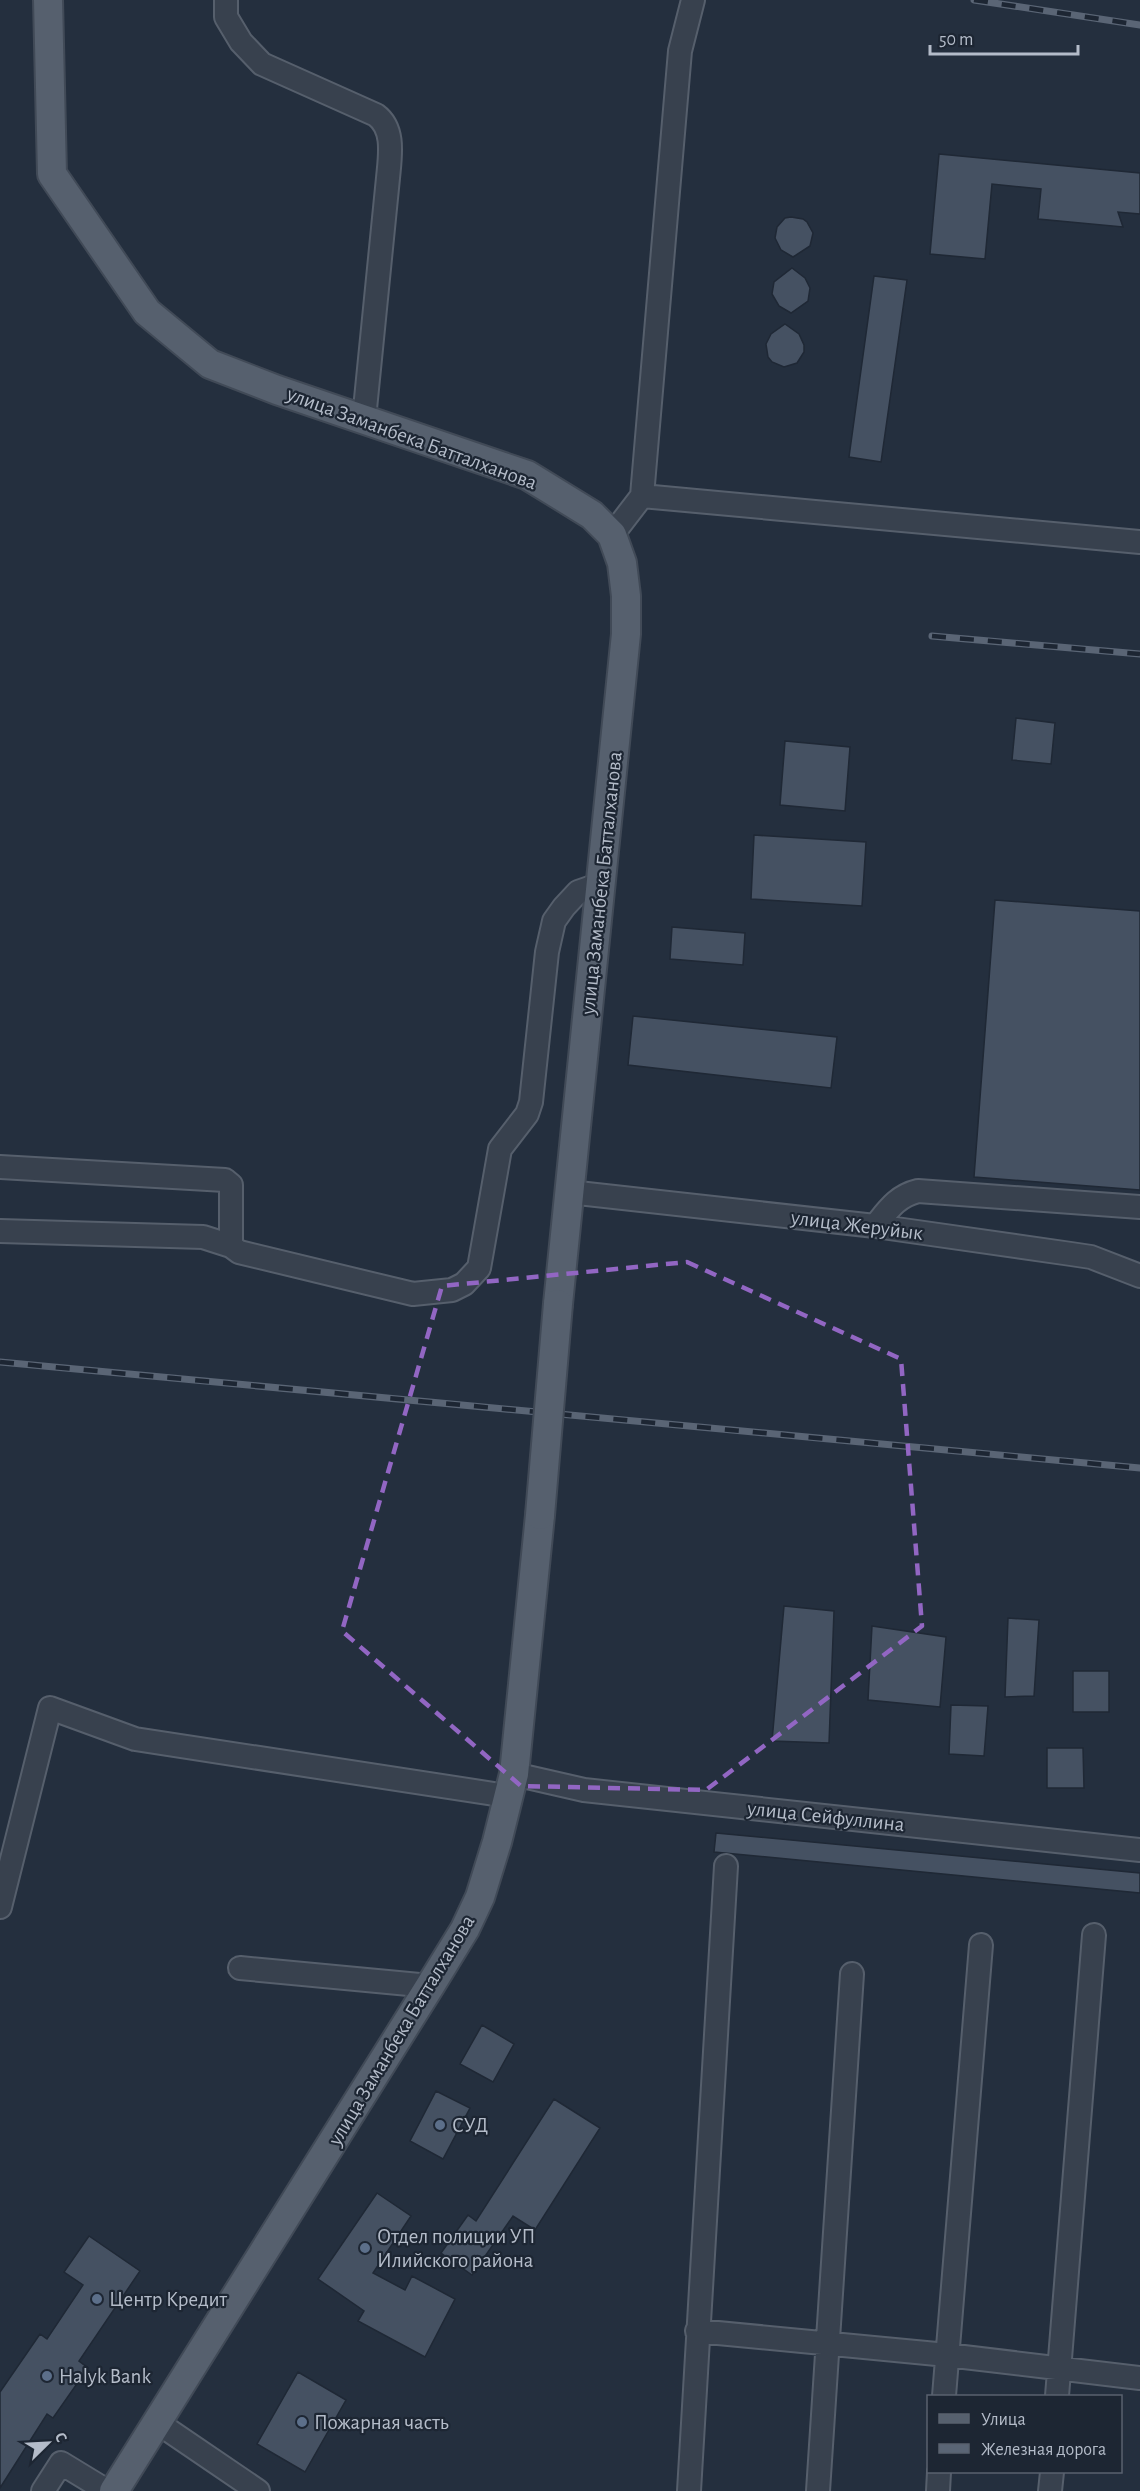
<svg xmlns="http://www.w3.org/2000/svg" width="1140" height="2491" font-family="'Alegreya Sans',sans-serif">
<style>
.building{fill:#455162;stroke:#1f2835;stroke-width:1.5}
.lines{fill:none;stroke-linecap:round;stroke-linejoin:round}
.minor-casing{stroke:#565f6c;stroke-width:26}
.major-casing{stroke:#414a57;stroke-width:32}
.minor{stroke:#38414e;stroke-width:22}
.major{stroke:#56606e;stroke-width:28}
.rail-casing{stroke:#5a6575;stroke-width:7}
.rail{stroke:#1d2633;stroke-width:4.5;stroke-dasharray:14;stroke-linecap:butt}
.major-bridge-casing{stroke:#414a57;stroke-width:32;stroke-linecap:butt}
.major-bridge{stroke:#56606e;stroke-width:28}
.marked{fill:none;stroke:#9266c3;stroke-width:4.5;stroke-dasharray:12 8;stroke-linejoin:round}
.service-dot{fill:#5c6f8a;stroke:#1d2633;stroke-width:2}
.labels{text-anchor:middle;stroke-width:4.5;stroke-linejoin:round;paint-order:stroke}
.street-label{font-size:21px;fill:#b4bcc9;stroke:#1d2633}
.poi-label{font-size:21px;fill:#b4bcc9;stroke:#1d2633;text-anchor:start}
</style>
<rect width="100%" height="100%" fill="#242f3e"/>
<!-- building -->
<path class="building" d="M939 154 1140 173V214L1118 212 1123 227 1038 219 1041 189 992 184 985 259 930 254Z
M791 217 803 219 807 222 813 233 810 246 793 257 781 250 775 238 777 227 785 218Z
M792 268 805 278 810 288 808 301 791 313 779 306 772 294 774 282Z
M874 276 907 280 881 462 849 457Z
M785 324 799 334 804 345V352L797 363 784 367 772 362 768 357 766 344 771 334Z
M1016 718 1055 723 1051 764 1012 760Z
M785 741 850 747 845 811 780 805Z
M754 835 866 842 862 906 751 899Z
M995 900 1140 911V1190L974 1177Z
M672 927 745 933 743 965 670 959Z
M633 1016 837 1037 831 1088 628 1065Z
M784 1606 834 1611 829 1743 772 1741Z
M1008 1618 1039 1620 1034 1696 1005 1697Z
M872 1626 946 1637 940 1707 868 1700Z
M1073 1671H1109V1712H1073Z
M951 1705 988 1706 984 1756 949 1754Z
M1047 1748H1083L1084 1788H1047Z
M716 1833 1140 1873V1893L714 1852Z
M482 2025 514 2044 493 2082 460 2064Z
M436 2091 470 2108 443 2159 410 2141Z
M554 2099 600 2128 535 2230 513 2216 472 2275 441 2253 468 2215 476 2221Z
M377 2193 411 2216 373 2273 405 2290 412 2276 455 2299 425 2357 358 2321 364 2311 318 2279Z
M89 2236 140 2271 79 2361 88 2368 53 2418 47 2414 0 2488V2392L40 2334 47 2339 83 2285 64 2272Z
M298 2372 346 2400 305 2472 257 2444Z"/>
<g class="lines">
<!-- minor casing -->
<g class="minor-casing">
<path id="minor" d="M226 0V17L241 42 262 64 376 115C395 129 390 156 388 178L364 419
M642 496 1140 542
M612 535 642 496 680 51 693 0
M0 1167 225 1180 231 1185V1246
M569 1192 875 1226 1071 1254 1091 1257 1140 1276
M875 1226C888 1210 897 1196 918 1191L1140 1207
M0 1231 203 1237 231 1246 239 1252 413 1294 452 1290 464 1284 479 1268 500 1149 527 1114 531 1102 547 952 554 921 564 907 578 892 601 884
M514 1774 584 1790 1140 1850
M0 1907 50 1708 135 1739 507 1796
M240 1968 430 1986
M697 2331 947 2355 1140 2378
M944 2396 981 1945
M1057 2396 1094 1935
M158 2423 258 2491
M43 2491 61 2463 107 2491
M689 2491 726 1866
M818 2491 852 1974
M938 2491 939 2472
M1050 2491 1052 2472"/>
</g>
<!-- major casing -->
<g class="major-casing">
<path id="major" d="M48 0 52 174 147 312 210 364 277 390 527 475 592 515 612 535 622 563 626 596V634L558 1304
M114 2491 430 1986 465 1929 480 1897 497 1842 514 1774 540 1515"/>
</g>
<!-- minor -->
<use href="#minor" class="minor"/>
<!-- major -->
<use href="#major" class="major"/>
<!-- rail casing -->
<g class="rail-casing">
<path id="rail" d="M974 0 1140 25
M932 636 1140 654
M0 1362 1140 1468"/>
</g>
<!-- rail -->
<use href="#rail" class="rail"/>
<!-- major-bridge casing -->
<g class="major-bridge-casing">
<path id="major-bridge" d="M540 1515 558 1304"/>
</g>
<!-- major-bridge -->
<use href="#major-bridge" class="major-bridge"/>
</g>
<!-- marked area -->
<path class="marked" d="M687 1262 901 1359 922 1626 706 1790 521 1786 342 1631 442 1286Z"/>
<!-- markers -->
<g class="service-dot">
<circle cx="440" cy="2125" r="6"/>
<circle cx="365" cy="2248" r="6"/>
<circle cx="97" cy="2299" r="6"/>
<circle cx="47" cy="2376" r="6"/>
<circle cx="302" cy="2422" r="6"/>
</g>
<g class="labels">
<!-- street labels -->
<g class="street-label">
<text transform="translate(412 438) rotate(20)" y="7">улица Заманбека Батталханова</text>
<text transform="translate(601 883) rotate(-84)" y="7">улица Заманбека Батталханова</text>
<text transform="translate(857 1225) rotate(7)" y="7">улица Жеруйык</text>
<text transform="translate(826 1816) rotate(6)" y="7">улица Сейфуллина</text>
<text transform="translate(401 2030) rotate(-59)" y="7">улица Заманбека Батталханова</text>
</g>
<!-- poi labels -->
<g class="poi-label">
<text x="452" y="2132">СУД</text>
<text x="377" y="2243">Отдел полиции УП<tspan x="377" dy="24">Илийского района</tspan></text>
<text x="109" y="2306">Центр Кредит</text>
<text x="59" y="2383">Halyk Bank</text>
<text x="314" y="2429">Пожарная часть</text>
</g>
</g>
<!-- legend -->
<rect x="927" y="2395" width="195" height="78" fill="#1d2633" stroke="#59626f" stroke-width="1.5"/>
<rect x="939" y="2414" width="30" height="9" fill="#56606e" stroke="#59626f" stroke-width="1.5"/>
<text x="981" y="2425" font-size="18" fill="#b4bcc9">Улица</text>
<rect x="939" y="2444" width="30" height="9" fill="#5a6575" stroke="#59626f" stroke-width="1.5"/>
<text x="981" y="2455" font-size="18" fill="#b4bcc9">Железная дорога</text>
<!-- north arrow -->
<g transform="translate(48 2443) rotate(66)" stroke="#1d2633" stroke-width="4.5" paint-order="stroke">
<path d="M0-4.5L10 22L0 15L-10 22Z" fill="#b4bcc9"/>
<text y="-9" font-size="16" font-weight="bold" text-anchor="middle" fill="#b4bcc9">С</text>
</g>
<!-- scale -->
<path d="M930 45v9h148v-9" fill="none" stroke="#b4bcc9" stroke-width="3"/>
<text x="939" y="45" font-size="18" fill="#b4bcc9" stroke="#1d2633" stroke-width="4.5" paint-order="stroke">50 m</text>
</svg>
